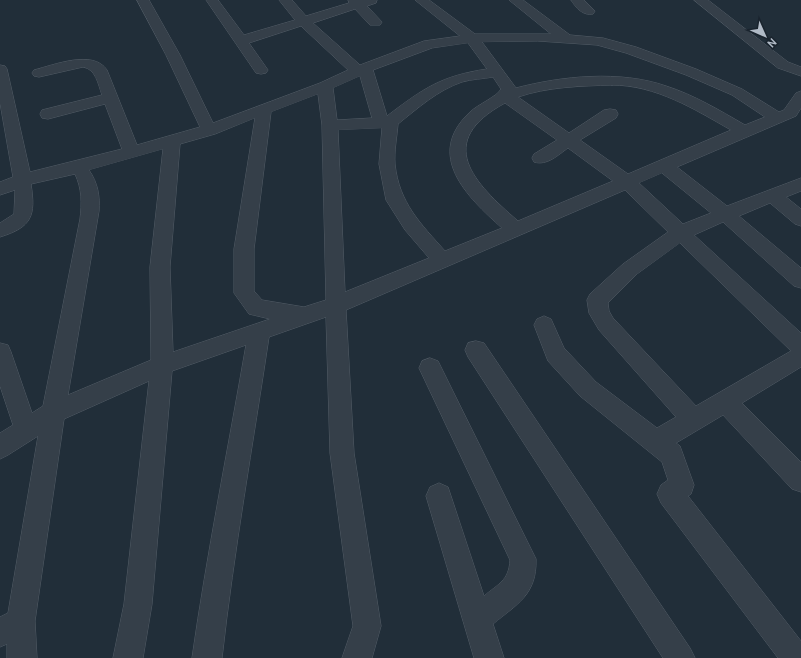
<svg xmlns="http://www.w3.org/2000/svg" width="801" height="658" font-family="Cabin,sans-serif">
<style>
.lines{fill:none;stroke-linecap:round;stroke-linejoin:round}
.minor-casing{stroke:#535d67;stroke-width:1}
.minor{fill:#353f49;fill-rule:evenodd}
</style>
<rect width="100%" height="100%" fill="#212e39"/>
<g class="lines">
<!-- minor casing -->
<g class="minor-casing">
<path id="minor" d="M137 0H149L180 55 213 123 320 83 348 70 301 26 249 43 268 70 266 73 261 74 256 73 206 0H218L244 35 295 20 279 0H292L306 16 349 3 348 0H377L376 3 367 6 382 22 380 25H370L355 9 313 23 360 65 424 41 460 36 415 0H429L475 34H551L509 0H523L570 35 603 38 636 47 696 69 742 89 779 112 784 110 796 93 801 91V108L796 116 677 167 727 206 801 178V191L786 197 801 209V226L795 224 770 203 739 216 801 268V288L794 286 723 222 694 235 801 333V367L742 403 801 462V492L792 489 723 415 676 443 680 446 694 485 691 494 688 496 801 641V658H778L661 503 657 494 661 485 668 480 662 462 580 396 548 361 534 325 537 319 544 316 551 319 564 348 596 382 657 428 676 417 599 330 589 313 587 300 590 294 623 264 668 232 625 190 346 310 354 453 381 626 372 658H342L353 626 330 453 326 317 269 337C253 444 234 551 222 658H192C207 553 228 449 246 345L172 371 152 604 143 658H113L124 604 149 381 64 419 35 621 37 658H7V644L0 647V617L8 613 38 436 8 455 0 459V433L13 425 0 386V343L8 345 11 352 32 413 43 406 80 219C82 203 82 189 75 174L31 184C36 216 32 227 0 237V223L14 214 15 190 0 195V182L13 177 0 103V65L5 66 7 69 30 172 122 149 105 104 48 119 42 118 40 114 42 110 102 95C98 84 96 69 83 67L39 77 34 76 32 73 34 70C54 65 93 49 107 70L137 145 200 127 166 55ZM538 41 597 45 626 53 686 75 732 95 765 117 745 125C719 110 694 95 666 86 620 70 562 76 516 88L482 42ZM468 43 487 69C441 76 424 88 387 116L373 70 432 48ZM360 76 372 118 337 120 333 88ZM493 77 501 89C498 96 477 105 470 112 424 155 467 197 502 228L445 251C421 224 399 203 395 164 394 151 397 137 398 124 418 108 438 90 462 82 472 79 483 79 493 77ZM612 85C656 85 694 109 731 130L628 174 580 140 616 118 618 114 616 110 610 109 604 110 569 133 518 97C547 87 580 86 612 85ZM318 94 322 125 326 300 304 307 262 300 254 291V249L271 112ZM505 103 557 140 534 154 532 158 534 162C547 166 558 155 568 148L613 181 518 221C474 183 433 142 505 103ZM255 118 234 249V293L249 314 270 319 173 352 170 267 180 144 215 134ZM382 128 379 164 386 200 405 230 429 258 345 292 338 130ZM163 149 150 267 151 360 68 395 99 211C100 196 98 183 89 170ZM662 173 711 213 683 224 639 183ZM680 243 791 351 696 406 613 318 609 311 608 303 637 274Z
M571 0H584L595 11 593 14C583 16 576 8 571 0Z
M694 0H708L788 62 801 67V76L778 68Z
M476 341 484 343 690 648 695 658H663L468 357 465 350 468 343Z
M430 358 438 361 536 559C537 595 517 604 493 624L504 658H474L426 496 430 487 439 483 448 487 484 596C498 584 509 581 510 560L419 368 422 361Z"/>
</g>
<!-- minor -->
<use href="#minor" class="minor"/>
</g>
<!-- north arrow -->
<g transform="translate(765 36) rotate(135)" stroke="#1a242e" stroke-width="3" paint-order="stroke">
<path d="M0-3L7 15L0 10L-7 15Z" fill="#b0bac6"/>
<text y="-6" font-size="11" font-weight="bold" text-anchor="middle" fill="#b0bac6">N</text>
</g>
</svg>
